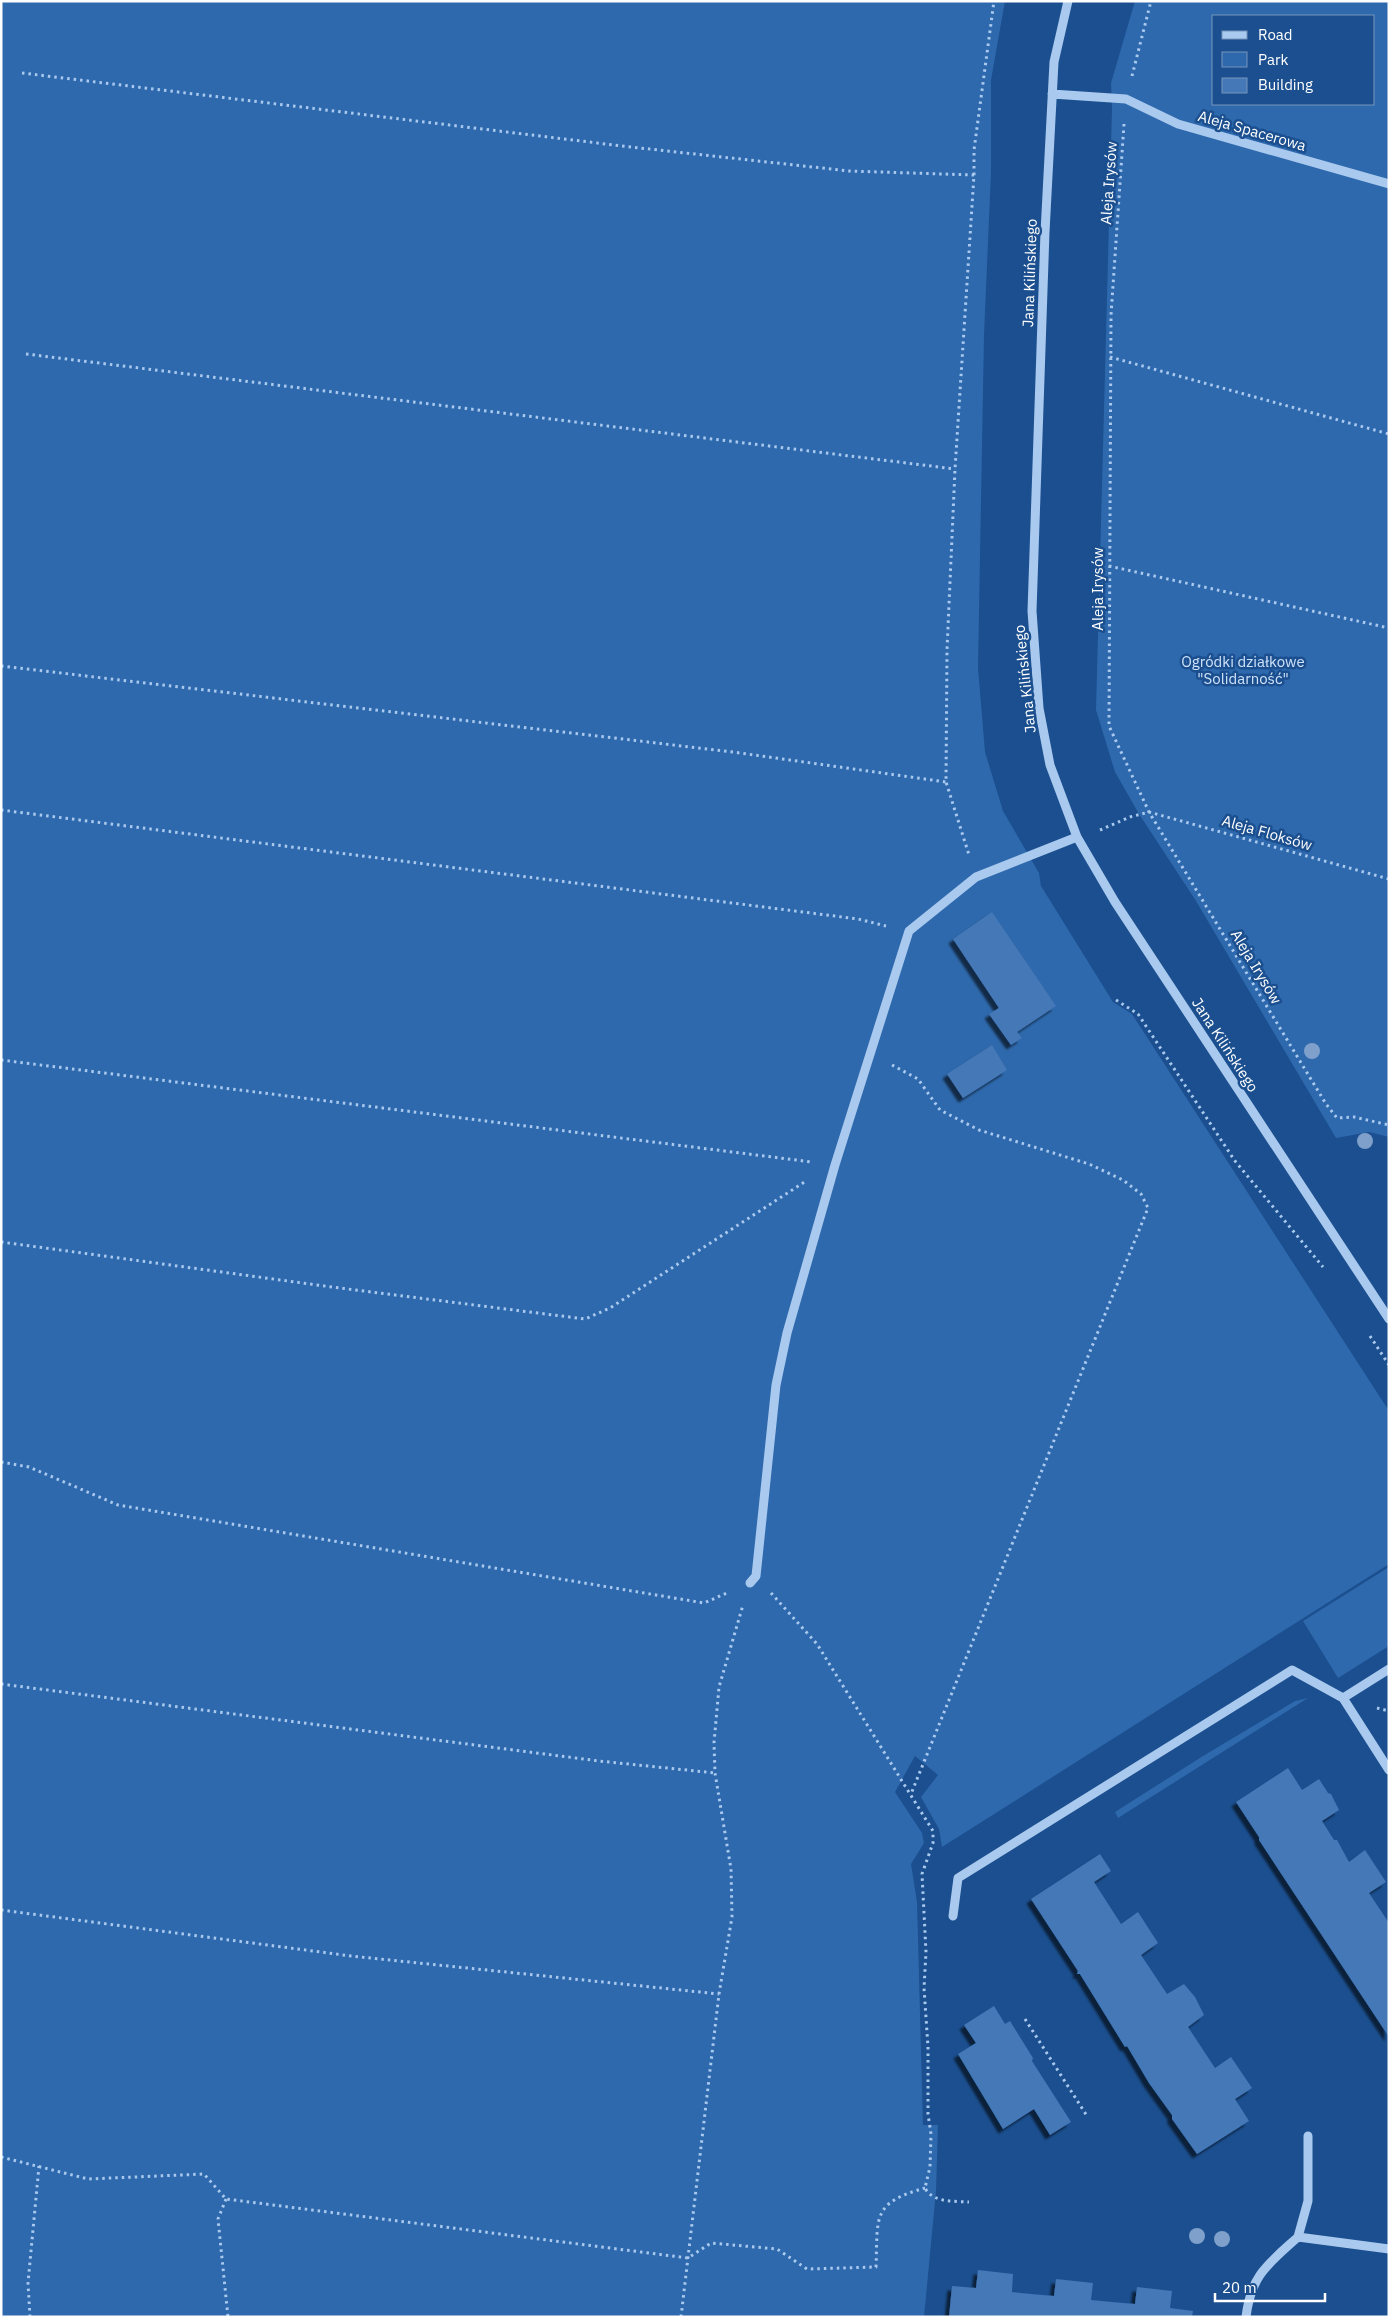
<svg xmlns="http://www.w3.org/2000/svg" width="1390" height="2318" font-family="'IBM Plex Sans',sans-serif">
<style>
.green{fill:#2e69ad;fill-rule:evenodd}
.building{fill:#4478b7;filter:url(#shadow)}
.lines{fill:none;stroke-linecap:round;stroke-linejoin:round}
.path{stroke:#a9c9ee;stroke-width:3;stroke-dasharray:2.5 4;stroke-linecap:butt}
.minor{stroke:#a9c9ee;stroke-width:9}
.tree{fill:#7ea0ca}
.labels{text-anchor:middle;stroke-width:5;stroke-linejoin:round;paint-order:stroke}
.street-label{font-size:15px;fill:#fff;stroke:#1b4f8f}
.park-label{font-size:15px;fill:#cfe3fa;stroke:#1b4f8f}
</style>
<defs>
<filter id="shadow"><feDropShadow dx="-4.5" dy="4.5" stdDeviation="1" flood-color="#0009"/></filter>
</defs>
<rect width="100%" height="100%" fill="#1b4f8f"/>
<!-- green -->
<path class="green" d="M1 1H1005L991 80V172L984 335 978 668 985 752 1003 811 1039 873 1041 886 1113 1002 1132 1014 1389 1411V1564L942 1847 939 1829 921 1797 938 1775 915 1756 895 1792 922 1833 924 1843 911 1864 917 1902 923 2125H938L936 2191 924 2317H1Z
M1135 1H1389V1137L1369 1132 1336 1138 1196 901 1139 814 1115 772 1096 710 1112 109 1111 83ZM1214 16H1374V104H1214Z
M1389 1567V1646L1338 1678 1303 1621Z
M1308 1698 1118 1818 1115 1812 1203 1756 1295 1701Z"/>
<!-- building -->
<path class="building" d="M992 912 1056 1006 1017 1032 1022 1038 1011 1045 989 1014 999 1008 953 939Z
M992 1045 1007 1070 963 1098 947 1074Z
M1288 1768 1302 1790 1319 1779 1328 1793 1331 1794 1339 1810 1322 1821 1334 1840H1337L1349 1862 1365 1850 1386 1882 1369 1893 1389 1923V2037L1259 1840V1837L1236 1802Z
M1100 1854 1111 1871 1094 1882 1121 1924 1138 1912 1158 1943 1141 1955 1167 1994 1184 1984 1195 1997 1204 2015 1188 2027 1215 2068 1231 2057 1252 2088 1235 2099 1249 2121 1197 2154 1172 2119V2115L1149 2083 1127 2046 1125 2047 1080 1974H1077L1078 1971 1031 1899Z
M994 2006 1005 2024 1010 2021 1033 2058 1032 2061 1071 2122 1050 2135 1034 2109 1003 2129 958 2054 976 2043 964 2025Z
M978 2270 1013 2274 1012 2292 1031 2294 1054 2296 1056 2279 1093 2283 1091 2300 1112 2302 1135 2304 1137 2287 1172 2291 1170 2308 1193 2311 1192 2317H949L952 2286 976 2288Z"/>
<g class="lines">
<!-- path -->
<path class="path" d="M22 73 622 146 849 171 974 175 955 469 947 650 946 782 969 855
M1132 76 1151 1
M1124 124 1111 315 1109 726 1149 812 1326 1104 1337 1118 1354 1117 1389 1125
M974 175V150L994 1
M26 354 955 469
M1110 357 1389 434
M1109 566 1389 628
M1 666 733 752 946 782
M1 810 858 919 886 926
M1100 830 1130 817 1149 812 1389 879
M1116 1000 1138 1014 1235 1161 1323 1267
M1 1060 812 1162
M892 1065 918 1079 940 1110 979 1130 1089 1164 1123 1180 1141 1194 1148 1208 911 1794
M1 1242 332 1287 585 1319 610 1308 806 1181
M1370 1336 1389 1365
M1 1462 29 1467 118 1505 704 1603 729 1592
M771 1593 817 1644 933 1831V1843L922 1874 926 1952 924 1988 928 2047V2114L931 2134 930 2167 925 2188C933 2203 954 2201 969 2202
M1 1684 599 1761 715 1773
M1377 1708 1389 1711
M1 1910 351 1956 719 1994
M1025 2019 1087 2116
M1 2157 88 2179 204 2174 226 2199 688 2258 711 2243 777 2249 807 2269 876 2267C878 2217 871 2203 925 2188
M226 2199 218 2219 228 2317
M30 2317 28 2283 39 2166
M681 2317 719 1994 732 1917 731 1869 715 1773 714 1743 719 1687 743 1605"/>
<!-- minor -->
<path class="minor" d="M1068 1 1054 62 1045 232 1032 611 1039 708 1050 765 1077 837 1115 902 1389 1319
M1052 94 1126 99 1178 124 1389 184
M750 1583 756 1576 776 1385 787 1333 835 1165 909 931 976 877 1077 837
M1343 1698 1389 1770
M1343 1698 1389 1669
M953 1916 958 1878 1292 1670 1343 1698
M1298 2237 1308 2201V2136
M1246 2317C1251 2275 1268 2264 1298 2237L1389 2249"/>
</g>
<!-- trees -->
<g class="tree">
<circle cx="1312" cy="1051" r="8"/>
<circle cx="1365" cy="1141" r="8"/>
<circle cx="1197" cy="2236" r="8"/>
<circle cx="1222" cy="2239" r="8"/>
</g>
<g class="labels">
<!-- street labels -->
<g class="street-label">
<text transform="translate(1252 131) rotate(16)" y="5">Aleja Spacerowa</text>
<text transform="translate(1109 183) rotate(-86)" y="5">Aleja Irysów</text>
<text transform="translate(1030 273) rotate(-88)" y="5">Jana Kilińskiego</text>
<text transform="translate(1098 589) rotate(-90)" y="5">Aleja Irysów</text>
<text transform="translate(1025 679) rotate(-96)" y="5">Jana Kilińskiego</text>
<text transform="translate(1267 833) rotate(16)" y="5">Aleja Floksów</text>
<text transform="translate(1256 967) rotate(59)" y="5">Aleja Irysów</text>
<text transform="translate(1225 1045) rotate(57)" y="5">Jana Kilińskiego</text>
</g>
<!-- park labels -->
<g class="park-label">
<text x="1243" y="667">Ogródki działkowe<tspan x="1243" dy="17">"Solidarność"</tspan></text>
</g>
</g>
<!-- border -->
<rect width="1390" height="2318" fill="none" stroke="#ffffff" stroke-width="5"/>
<!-- legend -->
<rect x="1212" y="15" width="162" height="90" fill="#1b4f8f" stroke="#7695bc"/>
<rect x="1222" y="31" width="25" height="8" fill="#a9c9ee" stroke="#7695bc"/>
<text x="1258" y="40" font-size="15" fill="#ffffff">Road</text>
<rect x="1222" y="52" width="25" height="15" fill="#2e69ad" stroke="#7695bc"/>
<text x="1258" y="65" font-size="15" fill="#ffffff">Park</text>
<rect x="1222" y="78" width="25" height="15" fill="#4478b7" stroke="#7695bc"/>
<text x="1258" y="90" font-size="15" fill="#ffffff">Building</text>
<!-- scale -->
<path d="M1215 2293v8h110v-8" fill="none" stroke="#ffffff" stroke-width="2.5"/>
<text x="1222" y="2293" font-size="15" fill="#ffffff" stroke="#1b4f8f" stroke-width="4" paint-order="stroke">20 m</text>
</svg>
